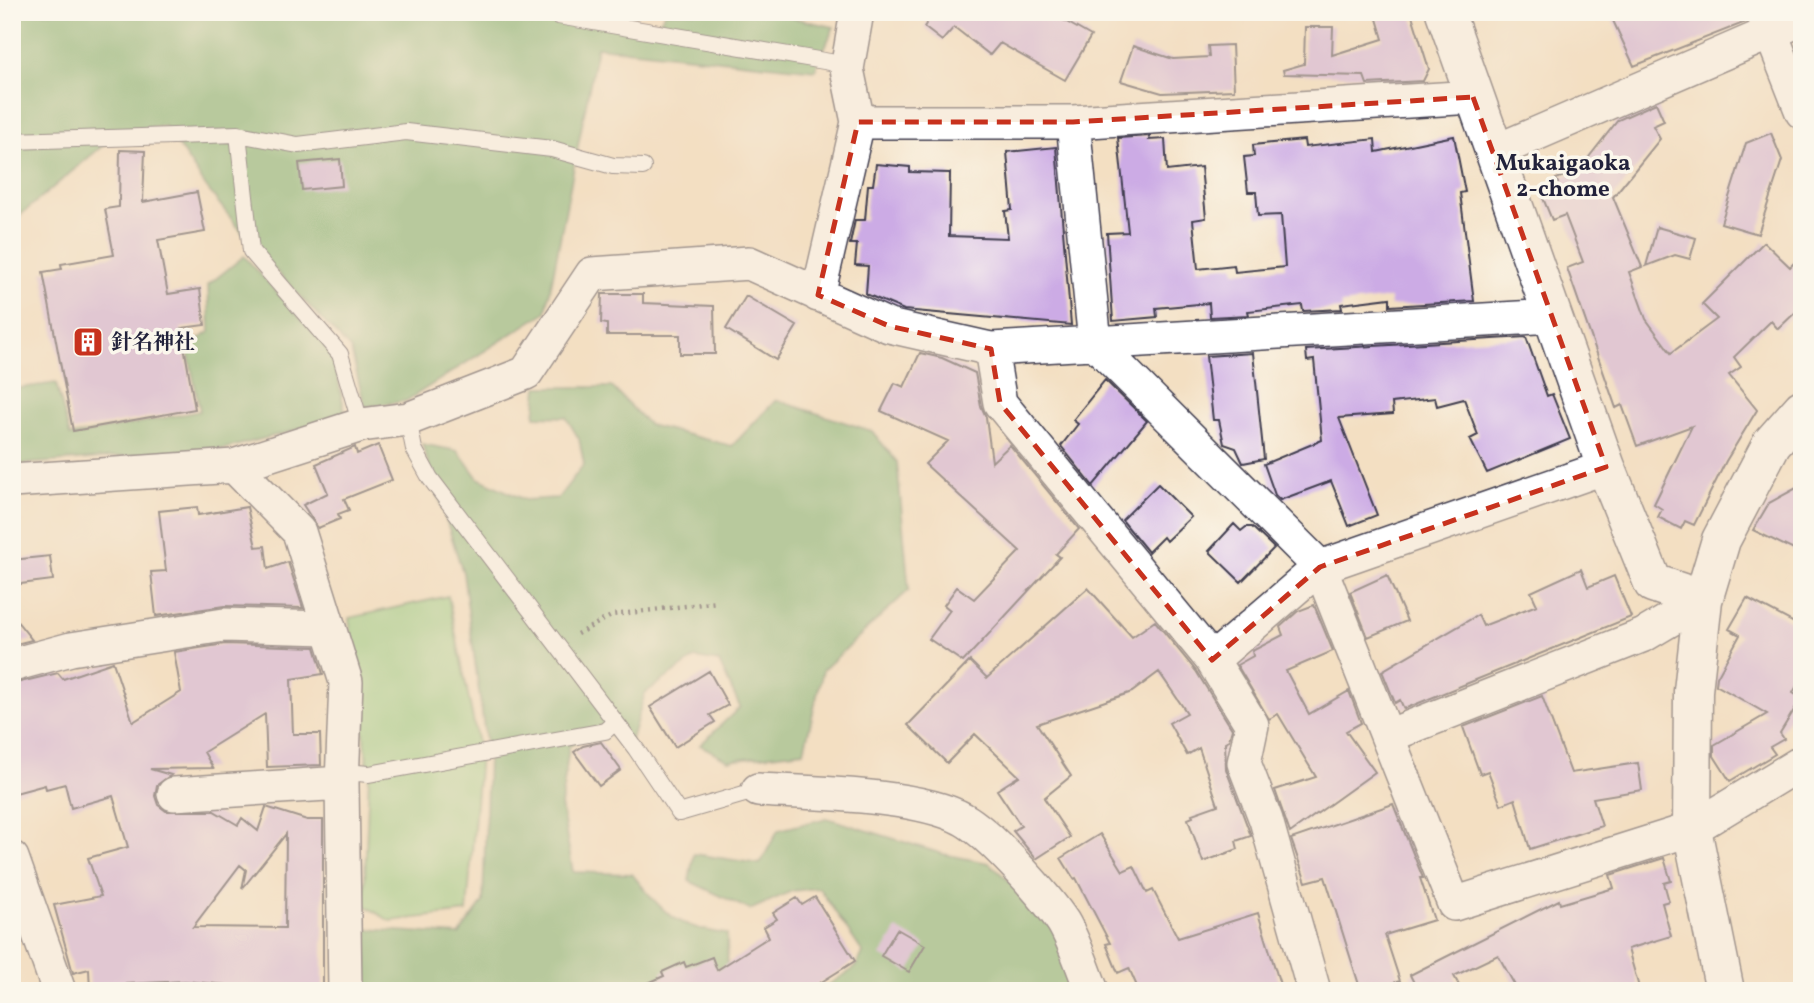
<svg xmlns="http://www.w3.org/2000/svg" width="1814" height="1003" font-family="Vollkorn,'Noto Serif JP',serif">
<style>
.green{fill:#8ecc82;stroke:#58775e;stroke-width:2}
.forest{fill:#72b070;stroke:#4a6956;stroke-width:2}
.building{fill:#ccabe5;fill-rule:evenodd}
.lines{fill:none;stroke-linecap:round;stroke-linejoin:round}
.service-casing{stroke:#413e4f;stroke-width:18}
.minor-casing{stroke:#413e4f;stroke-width:36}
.tertiary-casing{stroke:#413e4f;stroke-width:41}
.path{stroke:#413e4f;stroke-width:4.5;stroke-dasharray:2 5;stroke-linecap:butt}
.service{stroke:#fff;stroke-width:16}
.minor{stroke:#fff;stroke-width:33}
.tertiary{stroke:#fff;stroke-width:38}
.marked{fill:none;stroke:#c8321e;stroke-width:5;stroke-dasharray:14 9;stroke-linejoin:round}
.labels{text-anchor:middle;stroke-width:7;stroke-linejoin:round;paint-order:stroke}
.poi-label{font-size:21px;font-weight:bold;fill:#22223b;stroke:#fbf7ec;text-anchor:start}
.neighbourhood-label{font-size:23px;font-weight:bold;fill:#22223b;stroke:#fbf7ec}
</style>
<rect width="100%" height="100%" fill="#fbf7ec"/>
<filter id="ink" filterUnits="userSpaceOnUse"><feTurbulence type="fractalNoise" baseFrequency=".0143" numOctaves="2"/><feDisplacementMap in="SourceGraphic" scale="14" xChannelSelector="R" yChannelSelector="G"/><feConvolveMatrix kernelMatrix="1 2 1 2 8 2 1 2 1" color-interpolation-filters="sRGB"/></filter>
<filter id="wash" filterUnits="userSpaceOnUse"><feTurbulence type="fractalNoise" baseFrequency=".00686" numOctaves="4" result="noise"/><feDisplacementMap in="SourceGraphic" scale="28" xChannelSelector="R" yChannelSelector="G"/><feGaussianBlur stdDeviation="1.57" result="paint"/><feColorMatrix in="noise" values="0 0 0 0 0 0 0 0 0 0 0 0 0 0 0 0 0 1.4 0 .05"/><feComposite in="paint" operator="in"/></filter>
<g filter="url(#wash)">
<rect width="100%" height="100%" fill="#f3dfc2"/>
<!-- green -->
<path class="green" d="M448 596 480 754 467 912 390 921 364 905 369 774 349 618Z"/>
<!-- forest -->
<path class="forest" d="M12 12H553L655 27 666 12H766L834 27 815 70 597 47 546 312 406 401 365 407 351 350 257 251 206 187 165 126 120 131 12 222Z
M244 256 333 354 346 417 224 449 12 465V389L56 383 70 436 200 411 187 346 210 332 208 285Z
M538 387H612L649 425 732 446 776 400 872 431 897 462 909 590 823 670 804 751 728 760 700 745 740 707 719 662 695 658 645 693 627 753 601 725 569 747 561 805 573 872 632 874C665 914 674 927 727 934L728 991H365L366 929 459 935 483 902 488 758 463 573 422 444 458 451 478 478 525 500 558 498 584 464 579 439 566 417 535 416Z
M827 818 943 854 989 863 1051 918 1079 991H818L855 968 863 953 819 888 792 891 750 910 689 881 694 854 760 864 778 830Z"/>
<g id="blocks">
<!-- building -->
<path class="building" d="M934 12H1049L1091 36 1065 80 1000 43 990 55 954 27 942 41 924 27Z
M1375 12H1411L1429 69 1423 81 1367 84 1364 76 1284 74 1283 70 1304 64 1305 27H1333L1332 55 1383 39Z
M1609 12H1744L1746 22 1634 66Z
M1232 45 1234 90 1162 93 1121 81 1133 46 1173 59 1209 57 1208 46Z
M1656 103 1664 121 1653 126 1660 139 1613 197 1642 267 1629 272 1646 319 1671 353 1717 319 1702 304 1764 242 1790 267 1802 255V306L1778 329 1771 321 1734 357 1741 367 1729 375 1757 410 1726 461 1694 525 1685 521 1681 529 1658 517 1662 509 1654 504 1692 426 1637 446 1622 405 1616 408 1567 268 1583 262 1565 215 1552 220 1540 191 1558 183 1556 179 1578 171 1618 120Z
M1771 133 1782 160 1758 234 1721 223 1746 143Z
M1150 136 1149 140 1165 139 1167 171 1201 167 1206 218 1193 220 1198 269 1234 265 1235 272 1285 267 1281 215 1258 216 1256 192H1248L1244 157 1254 156 1253 145 1304 140 1305 147 1375 139 1376 152 1454 136 1465 192 1460 193 1474 301 1390 306V298L1341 304 1342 309 1303 311 1302 305 1248 311 1249 315 1210 317 1209 303 1156 308 1157 317 1113 321 1107 233 1128 232 1118 138Z
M1056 147 1071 325 904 310 866 294 868 266 855 265 857 244H850L855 220H865L868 185H873L876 164 910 167V172L950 173 949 236 1008 238 1005 211 1012 210 1007 152Z
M120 150 145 151 143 202 197 192 205 232 158 240 168 294 200 289 205 325 181 328 195 409 73 431 43 272 62 269 61 264 114 255 105 209 119 207Z
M340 159 342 186 302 190 299 163Z
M1657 227 1696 238 1690 259 1675 255 1646 266Z
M602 294H643V303L714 306 715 354H680V335H607V324L601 323Z
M746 296 797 326 776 360 726 329Z
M1526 337 1547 396 1552 394 1570 439 1487 473 1470 439 1478 435 1464 399 1437 406 1435 398 1392 403 1393 414 1339 418 1377 515 1349 526 1331 481 1280 500 1275 495 1264 464 1322 440 1314 360 1307 361 1306 350Z
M920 353 942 358 975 373 981 406 986 417 992 462 1010 445 1079 529 1056 554 1060 557 963 662 929 639 950 610 944 605 957 587 974 599 1020 551 925 464 948 441 881 411 895 383 904 387Z
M1253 353 1264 459 1243 463 1236 448 1224 444 1219 420H1213L1206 356Z
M1105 380 1147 421 1093 486 1061 446 1078 424 1073 420Z
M378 445 392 480 344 499 349 510 338 514 340 519 318 528 303 505 328 493 316 464 355 447 357 454Z
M1158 484 1191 517 1166 541 1163 537 1148 552 1122 520Z
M1802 485V554L1753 530 1769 503Z
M197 507 198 515 247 507 256 547 265 546 268 569 288 562 303 608 224 606 156 616 151 572 166 571 159 511Z
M1234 524 1241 531 1246 527H1252L1274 548 1241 582 1209 551Z
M50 556 53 580 12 585V560Z
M1581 569 1588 587 1614 576 1631 617 1404 709 1400 700 1395 703 1382 671 1478 615 1483 626 1537 605 1531 592Z
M1387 575 1407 621 1368 637 1350 592Z
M1088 588 1132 637 1155 621 1196 671 1232 729 1229 740 1225 742 1226 769 1251 836 1236 841 1238 849 1203 862 1188 819 1193 817 1192 814 1218 805 1199 748 1187 755 1169 723 1187 713 1159 672 1132 692 1037 724 1071 776 1044 798 1070 837 1036 859 1013 831 1021 826 997 790 1019 776 975 734 947 763 908 725 970 661 987 678Z
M1747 598 1802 627V677L1793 693 1798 696 1802 694V697L1780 733 1784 739 1770 747 1775 754 1730 781 1714 756V745L1767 714 1716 685 1717 677 1740 635 1729 629Z
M1314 605 1333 651 1286 671 1309 714 1349 691 1361 723 1346 731 1375 772 1290 833 1275 790 1316 777 1278 714 1269 719 1237 665 1253 656 1252 651 1283 635 1280 627 1298 611Z
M12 615 32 640 12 645Z
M225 644 315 647 323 674 291 679 293 734H320L321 765 267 767 265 714 204 752 213 768 150 769 171 775 157 785 155 796 158 805 166 811H214L238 825 242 818 258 831 266 807 307 820H323V991H226V985L185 981 126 984 127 991H90L89 969 73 973 54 905 101 896 88 858 128 847 113 796 71 808 65 784 46 789 45 785 12 794V684L58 673 63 679 113 662 133 722 181 692 174 652ZM286 834 285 928 193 927 240 865 246 870 242 889Z
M709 671 728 705 710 715 715 722 675 747 650 707Z
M1542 696 1571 773 1638 763 1642 790 1593 798 1602 826 1530 849 1515 799 1501 805 1488 771 1480 774 1463 727Z
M601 742 621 770 599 786 574 752 583 746Z
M1393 804 1423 878H1420L1434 920 1385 935 1400 981 1361 991 1325 877 1306 882 1291 839Z
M1100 834 1123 871 1134 866 1147 893 1153 890 1178 938 1258 913 1282 991H1139L1129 968 1118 973 1106 944 1110 943 1076 878 1074 879 1061 858Z
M1664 858 1671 881 1664 883 1669 901 1662 903 1671 936 1628 949 1640 991H1518L1498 955 1454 976 1462 991H1418L1410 975 1559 900 1560 904 1614 888 1610 875Z
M815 897 855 961 807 991H630L664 976 662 972 684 962 686 967 712 957 717 970 769 937 764 927 777 919 773 913 797 898 802 905Z
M897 929 925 945 909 972 881 956Z"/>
</g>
</g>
<g filter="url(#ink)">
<use href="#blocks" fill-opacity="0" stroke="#413e4f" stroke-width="2"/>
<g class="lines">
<!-- service casing -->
<g class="service-casing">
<path id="service" d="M558 16 830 62 847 69
M238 134 298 145 406 132 552 149 613 166 643 167
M12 141 238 134 251 251 340 354 361 425
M408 419 414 449 430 478 636 749 679 813 758 790
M345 772 369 774 605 731 615 722"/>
</g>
<!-- minor casing -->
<g class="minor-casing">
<path id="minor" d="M1763 13 1802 112
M858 122H1073L1473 97
M1073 122 1095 343 1320 567 1606 467
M1494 152 1802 19
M818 295 858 122 847 69 857 12
M991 349 1000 403 1212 660 1320 567 1454 904 1692 829 1802 762
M234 466 299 532 346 682 342 783 345 991
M12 481 234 466 361 425 408 419 526 373 592 274 749 263 889 326 991 349 1553 316
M1212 660 1252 725 1244 763 1266 820 1314 991
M12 665 71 649 224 625 327 628
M1388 736 1644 635 1703 600
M758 790C810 793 919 794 963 819 989 833 1046 896 1063 922 1075 942 1083 969 1092 991
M174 794 342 783
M12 858 59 991"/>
</g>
<!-- tertiary casing -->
<g class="tertiary-casing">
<path id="tertiary" d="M1445 12 1606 467 1653 583 1703 600
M1725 991 1692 829 1693 691 1703 600 1721 540 1772 443 1802 409"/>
</g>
<!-- path -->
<path class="path" d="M577 634 613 615 717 602"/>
<!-- service -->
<use href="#service" class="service"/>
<!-- minor -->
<use href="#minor" class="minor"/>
<!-- tertiary -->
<use href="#tertiary" class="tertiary"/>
</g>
</g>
<!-- marked area -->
<path d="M0 0H1814V1003H0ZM1473 97 1606 467 1320 567 1212 660 1000 403 991 349 889 326 818 295 858 122H1073Z" fill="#f3dfc2" fill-opacity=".55" fill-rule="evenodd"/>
<path class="marked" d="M1473 97 1606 467 1320 567 1212 660 1000 403 991 349 889 326 818 295 858 122H1073Z"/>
<!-- icons -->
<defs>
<g id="building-square" transform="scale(1.575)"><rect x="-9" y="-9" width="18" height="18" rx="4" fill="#c8321e" stroke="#fbf7ec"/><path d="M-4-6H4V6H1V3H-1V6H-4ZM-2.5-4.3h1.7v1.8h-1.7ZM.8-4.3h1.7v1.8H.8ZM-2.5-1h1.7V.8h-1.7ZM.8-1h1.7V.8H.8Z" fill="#fff"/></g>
</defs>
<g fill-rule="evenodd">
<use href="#building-square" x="88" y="342"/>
</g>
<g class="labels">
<!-- poi labels -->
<g class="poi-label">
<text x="111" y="349">針名神社</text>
</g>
<!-- neighbourhood labels -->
<g class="neighbourhood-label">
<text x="1563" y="170">Mukaigaoka<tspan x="1563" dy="26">2-chome</tspan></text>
</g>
</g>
<!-- margin -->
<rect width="1814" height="1003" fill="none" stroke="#fbf7ec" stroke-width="42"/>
</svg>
